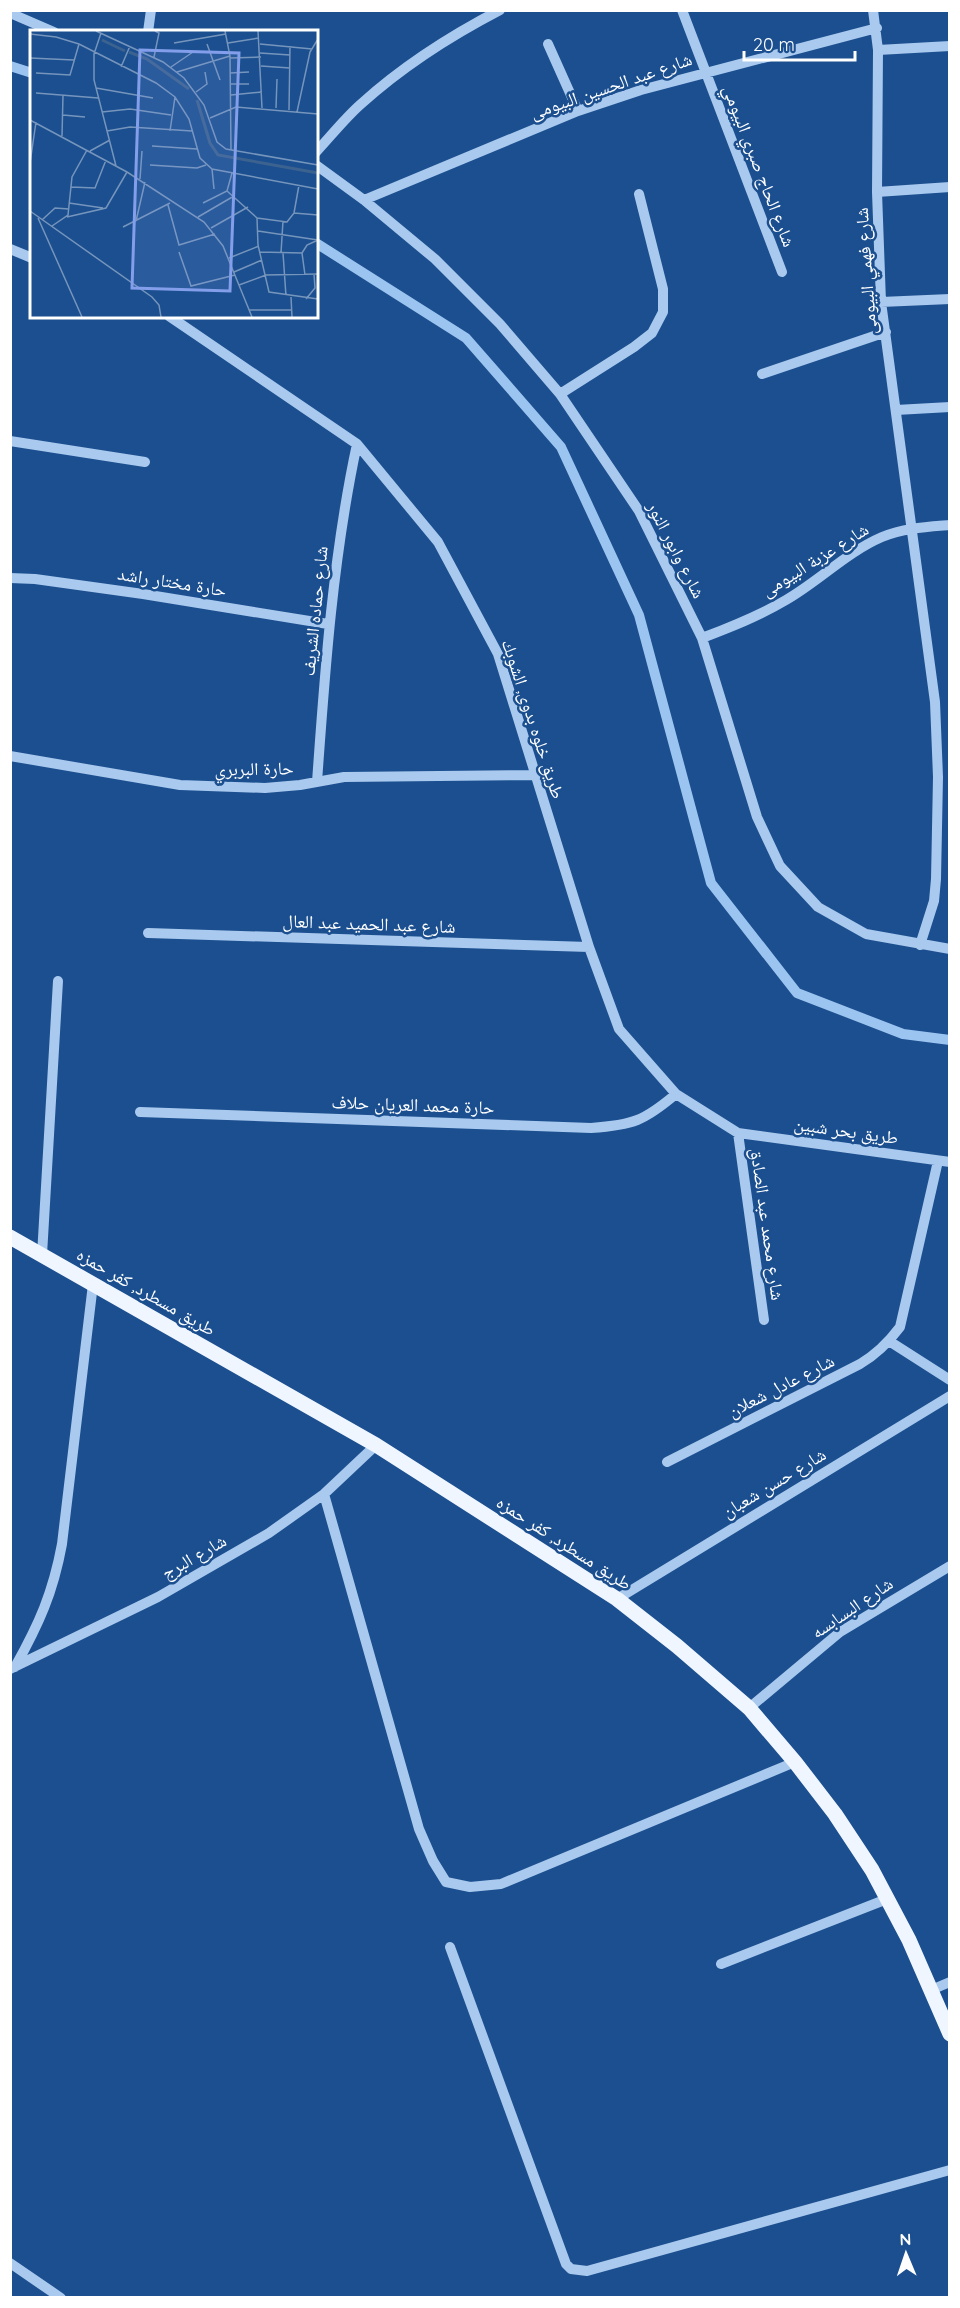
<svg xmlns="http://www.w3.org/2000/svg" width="960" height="2308" font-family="Quicksand,'Noto Naskh Arabic',sans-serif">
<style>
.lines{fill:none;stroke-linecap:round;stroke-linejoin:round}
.stream{stroke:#9cc4f0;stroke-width:10}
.minor{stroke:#a9c9ee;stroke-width:10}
.major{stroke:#f0f6ff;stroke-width:15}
.labels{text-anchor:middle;stroke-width:5;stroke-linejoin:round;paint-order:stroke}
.street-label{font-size:18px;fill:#fff;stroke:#1b4f8f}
.inset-river{fill:none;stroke:#3c6290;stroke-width:3}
.inset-road{fill:none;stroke:#7695bc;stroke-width:1.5}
.view{fill:#839eea;fill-opacity:0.15;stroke:#839eea;stroke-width:3}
.inset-edge{fill:none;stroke:#fff;stroke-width:3}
</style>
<rect width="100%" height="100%" fill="#1b4f8f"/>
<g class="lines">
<!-- stream -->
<path class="stream" d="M10 66 32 73
M316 243 466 338 561 447 639 615 711 883 797 993 903 1034 950 1040"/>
<!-- minor -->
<path class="minor" d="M682 10 782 272
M873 10 878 50 877 192 881 302 935 702 938 777 936 879 934 901 920 945
M10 13 54 32
M148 32 151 10
M548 44 578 111
M878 50 950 46
M316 152C331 136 345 118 361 104 403 66 450 36 500 10
M316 165 364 200 435 259 500 324 560 394 639 511 702 638 757 817 780 866 818 907 866 934 950 949
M877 192 950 187
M364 200 578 111 641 90 877 28
M10 249 32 258
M881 302 950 299
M169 316 357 444 438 542 498 654 589 947 619 1029 676 1094 738 1133 950 1162
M762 374 886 332
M560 394 634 347 652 333 663 312V289L639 194
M896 410 950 407
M10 441 145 462
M10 578 35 579 143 594 328 624
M702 638C731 627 759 616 786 600 819 581 847 552 882 537 904 528 926 527 950 525
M10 756 180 785 265 788 300 785 344 777 535 775
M317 782C325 669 333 556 357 444
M148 933 589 947
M140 1112 591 1128C633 1125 644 1121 676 1094
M738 1133 764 1320
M42 1255 58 981
M889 1341 950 1380
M667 1462 860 1364C877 1354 888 1343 900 1327L938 1161
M324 1494 419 1829 433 1861 446 1882 470 1887 501 1884 795 1762
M617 1599 950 1396
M15 1667C39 1624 53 1593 62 1544L93 1284
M10 1669 158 1597 269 1533 324 1494 376 1445
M749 1708 840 1632 950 1566
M450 1947 566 2264 571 2269 587 2271 950 2170
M721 1964 887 1899
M931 1990 950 1982
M10 2263 61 2298"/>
<!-- major -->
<path class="major" d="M10 1237 376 1445 617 1599 677 1646 749 1708 795 1762 835 1814 872 1870 909 1940 950 2034"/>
</g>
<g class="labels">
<!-- street labels -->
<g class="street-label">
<text transform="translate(611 86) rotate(-19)" y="6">شارع عبد الحسين البيومى</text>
<text transform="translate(759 166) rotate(69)" y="6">شارع الحاج صبري البيومي</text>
<text transform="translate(866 271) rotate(-94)" y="6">شارع فهمي البيومى</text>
<text transform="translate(676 550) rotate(63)" y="6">شارع وابور النور</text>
<text transform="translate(815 560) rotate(-32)" y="6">شارع عزبة البيومى</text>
<text transform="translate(172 582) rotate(9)" y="6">حارة مختار راشد</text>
<text transform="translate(315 611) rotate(-84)" y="6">شارع حماده الشريف</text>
<text transform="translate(533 719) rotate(72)" y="6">طريق خلوه بدوى, الشوبك</text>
<text transform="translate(254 769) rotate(-1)" y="6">حارة البربري</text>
<text transform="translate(369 924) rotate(2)" y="6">شارع عبد الحميد عبد العال</text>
<text transform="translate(413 1105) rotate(2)" y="6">حارة محمد العريان حلاف</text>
<text transform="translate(846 1131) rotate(8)" y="6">طريق بحر شبين</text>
<text transform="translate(767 1224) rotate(82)" y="6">شارع محمد عبد الصادق</text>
<text transform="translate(146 1292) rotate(30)" y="6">طريق مسطرد, كفر حمزه</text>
<text transform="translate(781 1386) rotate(-27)" y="6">شارع عادل شعلان</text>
<text transform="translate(774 1483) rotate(-31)" y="6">شارع حسن شعبان</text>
<text transform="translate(564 1543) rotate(33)" y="6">طريق مسطرد, كفر حمزه</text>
<text transform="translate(194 1557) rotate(-30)" y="6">شارع البرج</text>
<text transform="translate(852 1608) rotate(-34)" y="6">شارع البسابسه</text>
</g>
</g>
<!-- overview -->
<g transform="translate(30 30)">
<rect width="288" height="288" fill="#1b4f8f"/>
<path class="inset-river" d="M72 10 95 21M99 22 117 29 159 59M167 70 180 113 188 125 288 143"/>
<path class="inset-road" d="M66 1 133 32 154 48 174 75 187 112 196 119 288 135M195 1 200 26 201 120M228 1 232 78M71 3 64 24V50L86 136M0 4 26 7 49 14 126 53 145 67 159 89 170 128 182 139 288 159M144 13 196 4M198 13 229 8M177 14 190 50M230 14 282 19M230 23 260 25M124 27 129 3 125 1M0 28 44 30M200 28 231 27M231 36 260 38M91 37 100 16M141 37 163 22M147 42 200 26M6 43 40 45 49 14M200 43 219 42M200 54H219M66 58 123 68M166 62 177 54 175 42M6 63 68 68M201 65 232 62M246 78 247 49M259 80 260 16M72 82 100 79 141 85M267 82 280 22 288 9M33 85 55 87M180 88 206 77 288 84M0 90 97 142 174 192 193 216 222 287M77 101 100 97 162 101M140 101 145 67M32 106 33 65M122 116 167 119M60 121 80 110M0 133 6 92M120 135 167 138 176 135M182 139 184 159M110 149 112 121M41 157 65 158 76 130M197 161 227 188 228 215 239 262 288 269M39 173 73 178M173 173 197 161 202 143M138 175 149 215 185 204M0 181 122 267 129 275 131 287M264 183 269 155M37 187 76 178 97 142M168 187 204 166M8 188 52 287M227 188 257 192 264 183 288 185M12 190 25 178 39 179M106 191 115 152M22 196 38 185 42 147 57 120M93 197 140 173M181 198 218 177M228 201 288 210M149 222 161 256 205 245M230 222 272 223M251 223 253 191M253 223 256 266M272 223 277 215 288 210M272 223 275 245M199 228 229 216M204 242 232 230M209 255 236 245 288 244M261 267 262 287M276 269 285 258 284 244M219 280H262"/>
<path class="view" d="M110 20 209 23 200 261 102 258Z"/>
<rect width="288" height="288" class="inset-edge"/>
</g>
<!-- border -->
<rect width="960" height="2308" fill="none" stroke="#ffffff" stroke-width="24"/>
<!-- north arrow -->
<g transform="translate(906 2254) rotate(358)" stroke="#1b4f8f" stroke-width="4.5" paint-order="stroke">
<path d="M0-4.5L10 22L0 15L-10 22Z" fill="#ffffff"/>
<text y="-9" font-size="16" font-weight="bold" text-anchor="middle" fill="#ffffff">N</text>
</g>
<!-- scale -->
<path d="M744 51v9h111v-9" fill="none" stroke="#ffffff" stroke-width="3"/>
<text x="753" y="51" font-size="18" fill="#ffffff" stroke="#1b4f8f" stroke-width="4.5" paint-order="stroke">20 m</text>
</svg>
